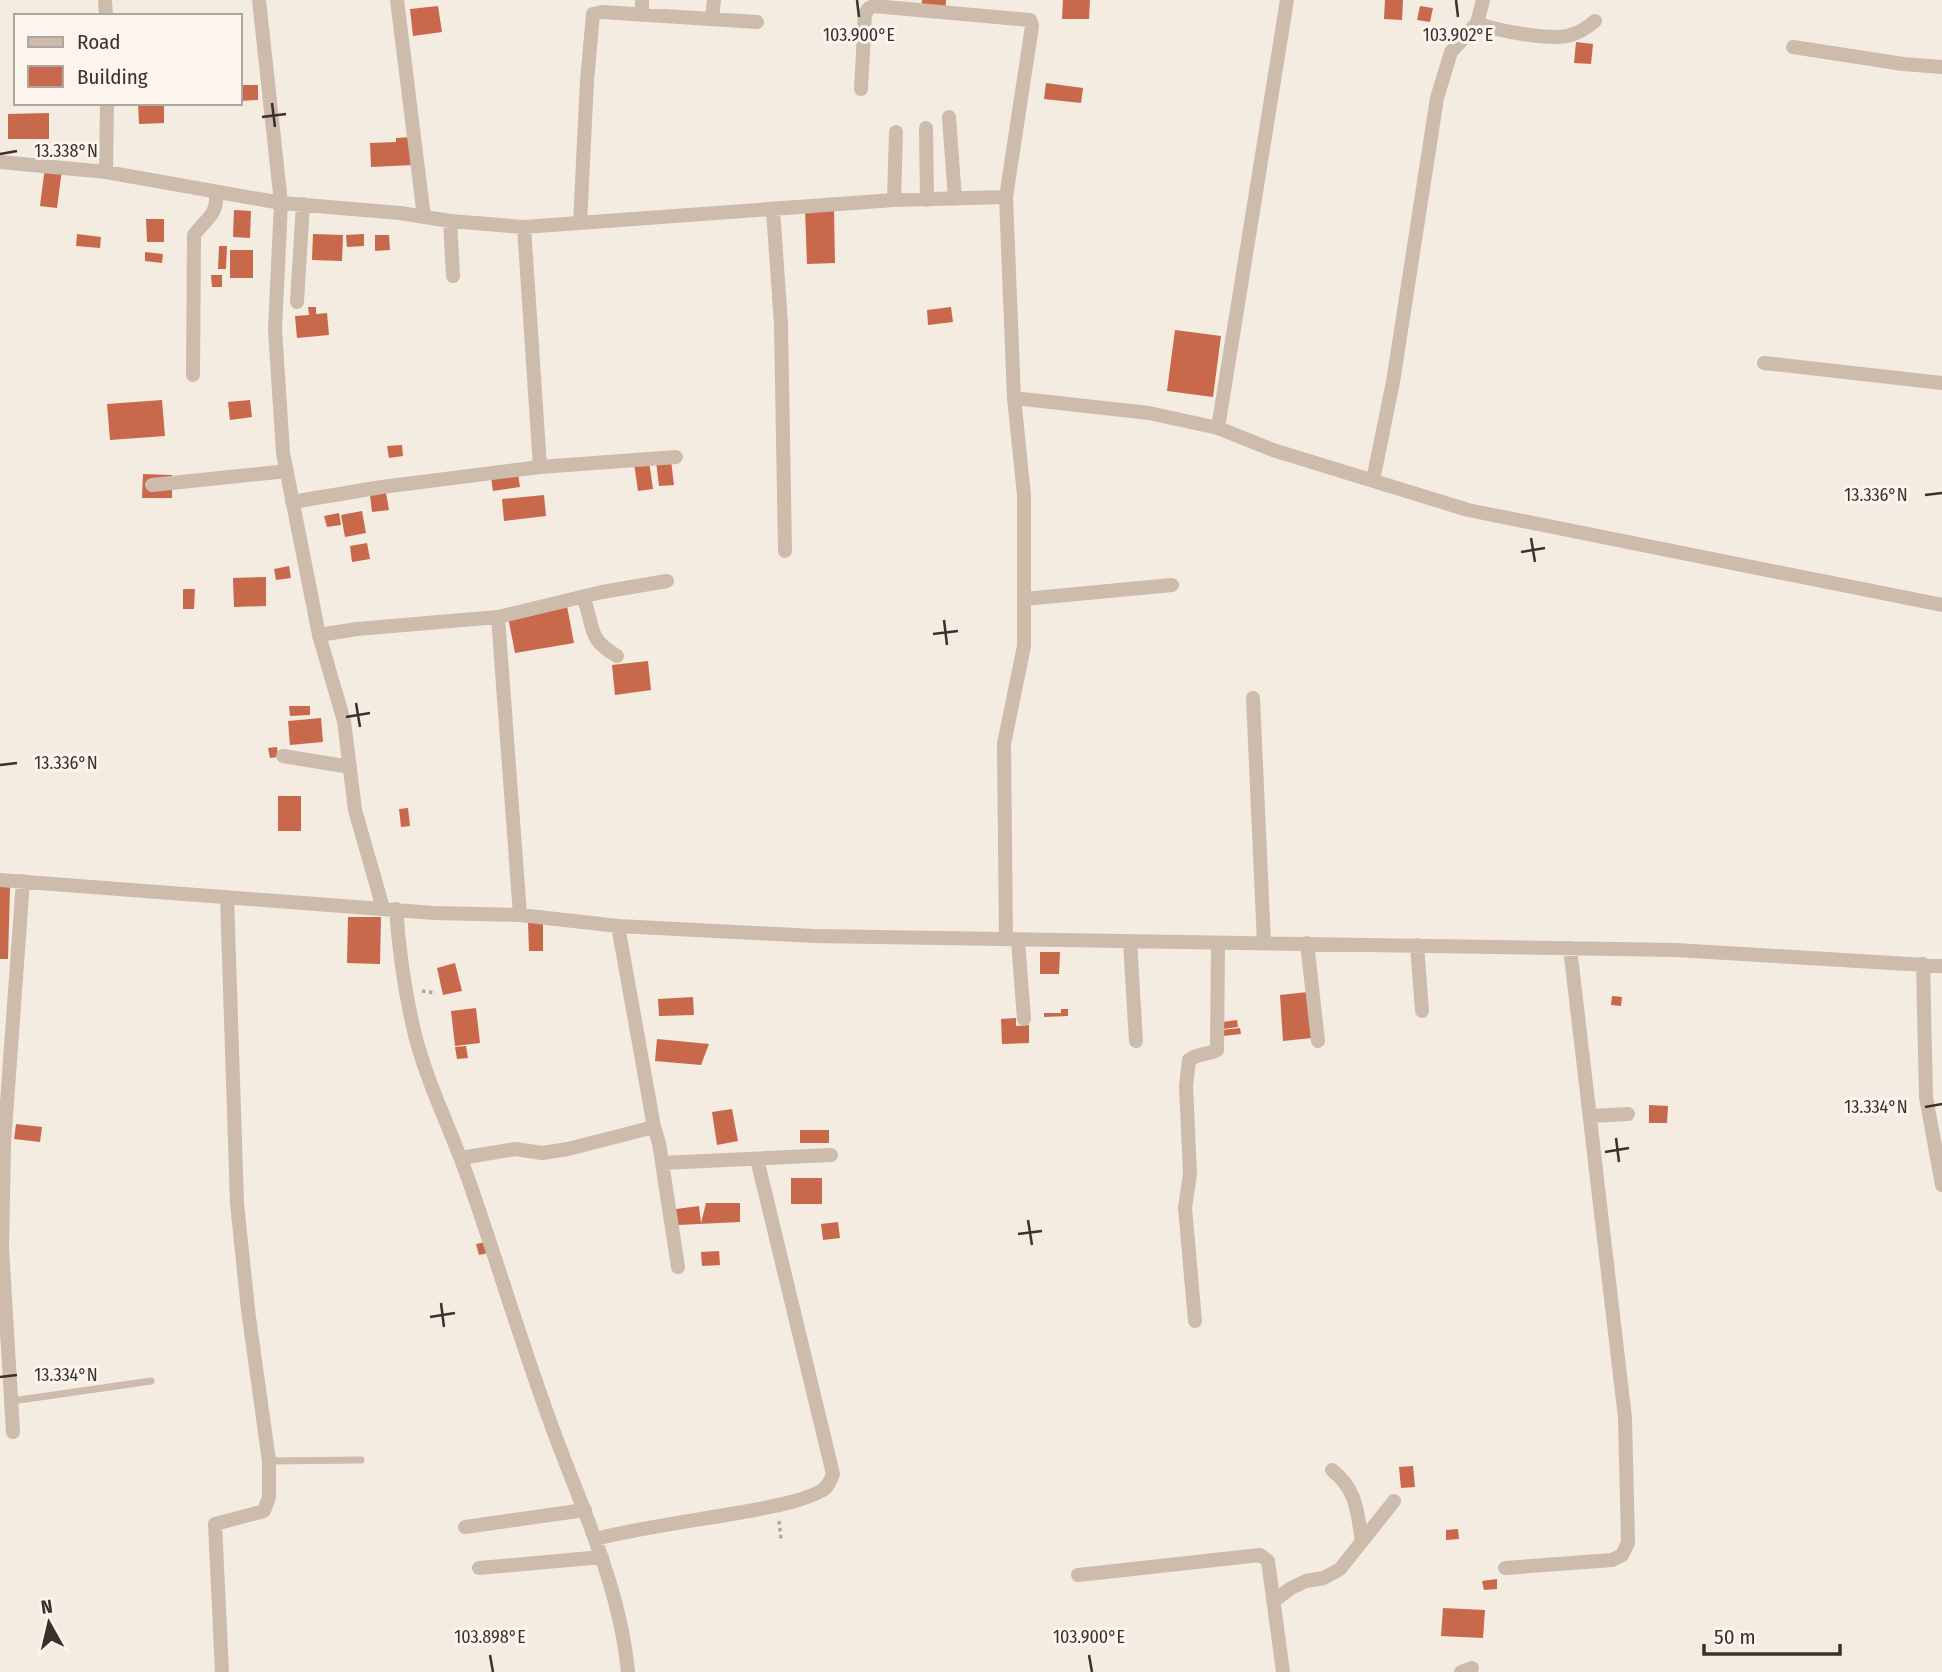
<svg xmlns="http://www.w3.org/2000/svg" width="1942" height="1672" font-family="'Fira Sans Condensed',sans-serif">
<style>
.building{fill:#c8694b}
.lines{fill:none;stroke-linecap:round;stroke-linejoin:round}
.path{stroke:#b9a596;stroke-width:3.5;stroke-dasharray:3.5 3.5;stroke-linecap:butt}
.service{stroke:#cdbbac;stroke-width:7}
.minor{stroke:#cdbbac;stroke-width:14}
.ticks{fill:none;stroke:#3b302b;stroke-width:2.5}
.ticks-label{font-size:18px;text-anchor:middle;fill:#3b302b;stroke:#fbf5ee;stroke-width:6;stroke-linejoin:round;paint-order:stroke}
</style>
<rect width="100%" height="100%" fill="#f4ebe1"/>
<!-- building -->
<path class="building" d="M922 0H946L945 14 921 12Z
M1063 0H1090L1089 19H1062Z
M1385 0H1403L1402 20 1384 19Z
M438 6 442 32 413 36 410 9Z
M1420 6 1433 8 1430 22 1417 20Z
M1576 42 1593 44 1591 64 1574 63Z
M1046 83 1083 88 1081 103 1044 99Z
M240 85H258V100L240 101Z
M138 103H164V123L139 124Z
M49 113V139H8V114Z
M412 137 413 165 371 167 370 143 396 142V138Z
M45 167 62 169 57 208 40 206Z
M805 209H834L835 263 807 264Z
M234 210 251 211 250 238 233 237Z
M146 219H164V242H147Z
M77 234 101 237 100 248 76 246Z
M313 234 343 235 342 261 312 260Z
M364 234V246L347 247 346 235Z
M375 235H389L390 250 375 251Z
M219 246H227L226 269H218Z
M230 250H253V278H230Z
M145 252 163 254 162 263 145 261Z
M211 275H222V287H212Z
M308 307H316V314L327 313 329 335 297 338 295 316 309 315Z
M951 307 953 322 928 325 927 310Z
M1175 330 1221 336 1213 397 1167 391Z
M162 400 165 436 110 440 107 404Z
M250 400 252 417 230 420 228 402Z
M402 445 403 456 389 458 387 446Z
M671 460 674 485 659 486 656 461Z
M649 461 653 489 638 491 634 463Z
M518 473 520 487 493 491 491 477Z
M143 474 172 475V498H142Z
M386 493 389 510 372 512 370 495Z
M544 495 546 516 504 521 502 499Z
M362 511 366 533 345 537 341 515Z
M339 513 341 525 327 527 324 516Z
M367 543 370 559 352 562 350 546Z
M289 566 291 578 276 580 274 569Z
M266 577V606L234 607 233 578Z
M183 589H195L194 609H183Z
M567 606 574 643 515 653 508 617Z
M648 661 651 690 615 695 612 665Z
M289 706H310V715L290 716Z
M321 718 323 742 290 745 288 721Z
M277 747 278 757 270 758 268 748Z
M278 796H301V831H278Z
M408 808 410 826 401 827 399 809Z
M0 886 10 887 8 959H0Z
M348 917H381L380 964 347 963Z
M528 922H543V951H529Z
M1040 952H1060L1059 974H1040Z
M455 963 462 991 443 995 437 968Z
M1308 992 1312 1038 1283 1041 1280 995Z
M1612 996 1622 997 1621 1006 1611 1005Z
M693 997 694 1015 659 1016 658 999Z
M476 1008 480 1043 455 1046 451 1011Z
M1061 1009H1068V1016L1044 1017V1013H1061Z
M1016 1018V1026L1029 1025V1043L1002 1044 1001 1019Z
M1237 1020 1238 1027 1223 1029 1222 1022Z
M1240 1028 1241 1034 1223 1036 1222 1030Z
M657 1039 709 1044 701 1065 655 1061Z
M466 1046 468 1058 457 1059 455 1047Z
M1649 1105 1668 1106 1667 1123H1649Z
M732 1109 738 1141 717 1145 712 1112Z
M16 1124 42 1127 40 1142 14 1139Z
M800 1130H829V1143H800Z
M791 1178H822V1204H791Z
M706 1203H740V1222L678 1225 676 1209 699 1206 701 1223Z
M838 1222 840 1238 823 1240 821 1224Z
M486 1242 488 1253 479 1255 476 1244Z
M719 1251 720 1265 702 1266 701 1252Z
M1413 1466 1415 1487 1401 1488 1399 1467Z
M1458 1529 1459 1539 1446 1540V1530Z
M1497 1579V1589L1484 1590 1482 1581Z
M1443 1608 1485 1610 1483 1638 1441 1636Z"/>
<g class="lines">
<!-- path -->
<path class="path" d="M422 991 436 993
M779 1521 781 1539"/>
<!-- service -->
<path class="service" d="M12 1401 151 1381
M270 1461 361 1460"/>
<!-- minor -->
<path class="minor" d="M105 0 106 16
M259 0 281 203 275 329 283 453 319 635 344 721 355 810 383 908
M397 0 424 217
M642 15V0
M712 18 714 0
M1477 23C1498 31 1551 41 1571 35 1581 32 1588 27 1595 21
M1793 47 1903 64 1942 67
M861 89 865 14 869 8 874 6 1030 20 1032 26 1006 197 1014 398 1024 495V646L1004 744 1006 939
M949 117 955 199
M926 128 927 200
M0 162 106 172 281 203 400 213 450 221 524 227 894 200 1006 197
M106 172 107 103
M894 200 896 132
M773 210 781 324 785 551
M450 221 453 276
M580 223 587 81 593 14 602 12 757 22
M524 227 540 467
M297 302 303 204
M1764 363 1942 383
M193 375 194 235C207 217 218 216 216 192
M1014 398 1149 413 1218 428 1273 450 1468 510 1942 605
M1218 428 1287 0
M1373 480 1393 382 1437 98 1451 52 1477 23 1483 0
M152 485 287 471
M292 502 382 487 540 467 676 457
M583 597C595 627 586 638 617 656
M1024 599 1172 585
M498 617 520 915
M319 635 357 629 498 617 602 592 667 581
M1253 698 1264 943
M283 756 350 767
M0 880 434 913 520 915 618 926 814 936 1676 950 1942 966
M396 909C399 951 405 994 415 1035 428 1086 453 1134 470 1184 499 1267 524 1352 555 1435 584 1513 620 1588 628 1672
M618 926 654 1127 659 1143 678 1267
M1018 940 1024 1019
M1130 942 1136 1041
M1307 943 1318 1041
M1417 945 1422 1011
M1923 964 1926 1097 1942 1185
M1590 1116 1628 1114
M461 1158 515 1149 542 1153 568 1149 654 1127
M662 1163 831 1155
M1195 1321 1185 1208 1190 1174 1186 1086 1189 1060C1198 1053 1207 1055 1217 1050L1218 944
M13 1432 2 1248 4 1144 23 881
M1332 1470C1357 1490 1357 1511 1362 1541
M465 1527 585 1510
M595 1539C647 1526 701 1520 754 1510 774 1506 803 1501 821 1491 828 1488 830 1481 833 1474L757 1159
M479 1568 602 1557
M1505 1568 1612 1560 1622 1555 1628 1543 1625 1418 1570 948
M1078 1575 1260 1555 1268 1561 1283 1672
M1274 1601 1291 1588 1306 1581 1324 1578 1340 1569 1394 1501
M222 1672 215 1524 264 1511 269 1497V1461L248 1310 237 1203 227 897
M1461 1672 1472 1668"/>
</g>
<!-- ticks -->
<path class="ticks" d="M857 0 859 17M1456 0 1458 17M272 103 275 127M262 117 286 114M0 154 17 151M1925 495 1942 493M1531 538 1535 562M1521 552 1545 548M944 620 947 645M933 634 958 631M356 703 360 727M346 717 370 713M0 765 17 763M1925 1107 1942 1104M1616 1138 1619 1162M1605 1152 1629 1148M1028 1220 1032 1245M1018 1234 1042 1231M441 1303 444 1327M430 1317 455 1313M0 1377 17 1375M490 1655 493 1672M1089 1655 1092 1672"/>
<g class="ticks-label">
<text x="859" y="41">103.900°E</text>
<text x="1458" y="41">103.902°E</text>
<text x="66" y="157">13.338°N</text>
<text x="1876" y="501">13.336°N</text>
<text x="66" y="769">13.336°N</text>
<text x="1876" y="1113">13.334°N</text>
<text x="66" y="1381">13.334°N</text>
<text x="490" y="1643">103.898°E</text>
<text x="1089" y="1643">103.900°E</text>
</g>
<!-- legend -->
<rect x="14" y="14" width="228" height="91" fill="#fbf5ee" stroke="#aea6a0" stroke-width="2"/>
<rect x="28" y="37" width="35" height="10" fill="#cdbbac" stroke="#aea6a0" stroke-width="2"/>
<text x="77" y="49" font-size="21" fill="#3b302b">Road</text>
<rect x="28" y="66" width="35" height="21" fill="#c8694b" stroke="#aea6a0" stroke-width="2"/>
<text x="77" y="84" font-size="21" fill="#3b302b">Building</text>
<!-- north arrow -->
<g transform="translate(49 1623) rotate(352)" stroke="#fbf5ee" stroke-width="5" paint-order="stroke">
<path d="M0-5L12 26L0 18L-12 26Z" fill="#3b302b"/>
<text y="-10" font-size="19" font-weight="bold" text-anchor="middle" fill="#3b302b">N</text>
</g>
<!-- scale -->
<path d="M1704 1644v10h136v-10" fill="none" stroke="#3b302b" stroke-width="3.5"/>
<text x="1714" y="1644" font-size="21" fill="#3b302b" stroke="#fbf5ee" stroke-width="5" paint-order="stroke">50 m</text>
</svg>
